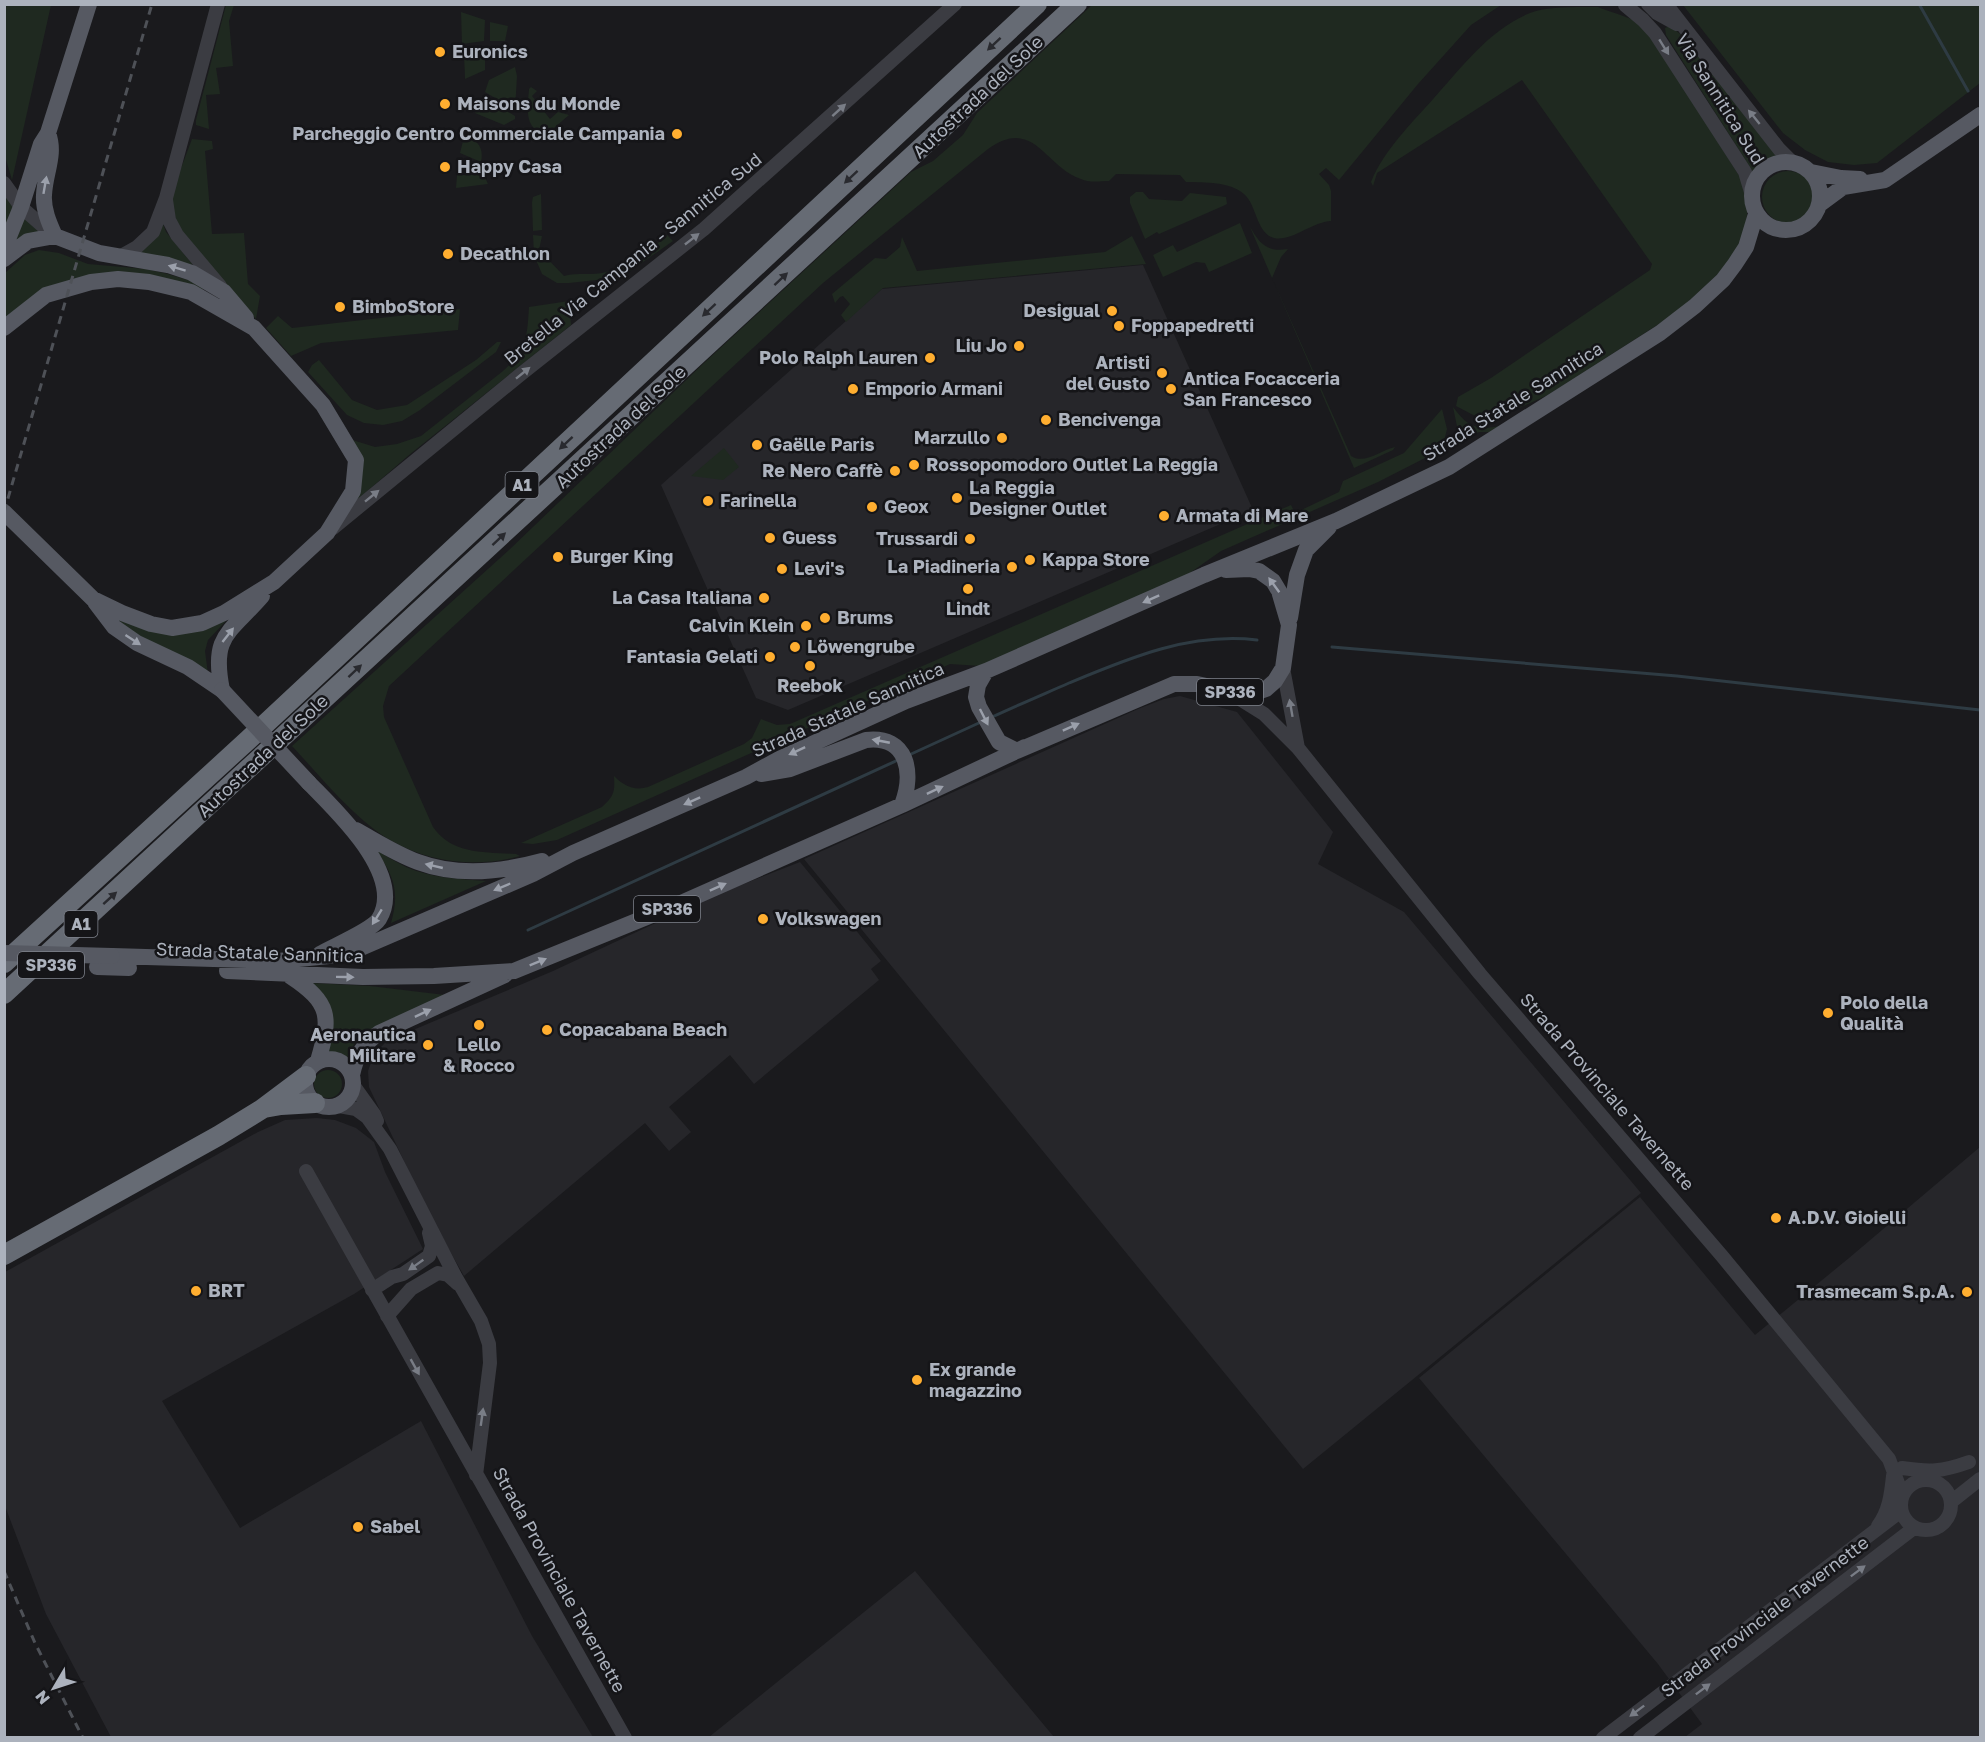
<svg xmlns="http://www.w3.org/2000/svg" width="1985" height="1742" font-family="'Golos Text',sans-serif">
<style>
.built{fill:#26262a}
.green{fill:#1f2920}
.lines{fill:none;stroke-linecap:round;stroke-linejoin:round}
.stream{stroke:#2e3b43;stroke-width:3}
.minor{stroke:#3b3c42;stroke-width:14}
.major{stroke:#565962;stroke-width:16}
.highway{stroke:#666b74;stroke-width:20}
.rail{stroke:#4e5157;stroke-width:3;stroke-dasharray:8 6;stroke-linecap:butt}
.major-bridge{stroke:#565962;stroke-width:16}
.oneway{fill:#292a2f}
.oneway2{fill:#797d86}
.oneway3{fill:#9ba0ab}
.poi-dot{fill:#ffae30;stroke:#151518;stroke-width:2}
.labels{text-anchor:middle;stroke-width:5;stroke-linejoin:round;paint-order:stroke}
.shield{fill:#151518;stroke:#7f838c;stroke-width:1.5}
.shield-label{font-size:16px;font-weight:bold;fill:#acb2bd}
.poi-label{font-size:18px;font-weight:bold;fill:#acb2bd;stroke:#151518;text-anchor:start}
.street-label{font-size:18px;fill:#acb2bd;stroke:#151518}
</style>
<rect width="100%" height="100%" fill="#1a1a1d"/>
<!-- built -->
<path class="built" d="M1143 265 1253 510 788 710 756 698 661 485 882 289Z
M1180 696 1237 712 1333 832 1318 864 1404 912 1641 1193 1303 1469 804 859 1138 709 1164 699Z
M800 862 881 961 871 969 879 980 754 1084 730 1055 669 1107 691 1132 669 1151 645 1123 464 1276 431 1218 369 1087 368 1071 374 1054 387 1041 553 971 720 893Z
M317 1118 335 1120 356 1128 374 1142 385 1172 423 1249 354 1294 162 1401 240 1528 421 1421 532 1636 593 1737H111L46 1614 5 1506V1272L258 1132 285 1120Z
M1980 1147V1737H1685L1702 1724 1658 1664 1419 1378 1640 1197 1755 1335 1849 1258Z
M915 1571 1054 1737H709Z"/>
<!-- green -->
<path class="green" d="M5 4 51 5 12 180 4 153Z
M226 5H234L229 21 233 66 216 68 220 94 206 95 209 129 196 125V120Z
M1092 5H1501L1471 25 1418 84 1339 180 1326 168 1319 174 1329 185 1331 191V221C1312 222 1291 242 1274 238 1256 233 1257 205 1244 194 1229 181 1205 183 1186 182L1180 175 1116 174 1109 181C1100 181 1089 183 1081 179 1044 166 1034 116 988 149L823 283 389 686 383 706 384 717 433 827C452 855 486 852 516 854L520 856C478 868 430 863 392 841 356 821 320 776 292 746L509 550 703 364 911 172 933 161 963 135 977 113Z
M1683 5H1980V83L1877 163 1854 165 1828 162 1805 150 1783 133Z
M1598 7C1617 15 1636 17 1650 32L1743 182 1748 206 1745 232 1731 262 1676 313 1548 395 1512 411 1486 419 1479 418 1456 406 1458 397 1491 378 1650 270 1652 264 1522 80 1377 173 1373 186 1371 182C1384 150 1411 124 1434 98 1462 67 1490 29 1530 13 1547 6 1579 7 1598 7Z
M461 12 485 20 484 41 462 44Z
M490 22 508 26 505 41H490Z
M1670 26 1689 41 1778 157C1768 158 1758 163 1753 172L1666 35 1665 28Z
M485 51V70L465 79 464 52Z
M515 67 517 76 515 110 485 92 489 80Z
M531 87 537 91 532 96 550 119 558 112 569 115 554 128 544 133C523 129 528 105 529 89Z
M483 97 515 116V119L504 125 475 113Z
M464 137C478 139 484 148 481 162L460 153Z
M192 139 212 141 213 149 205 151 212 234 244 233 248 284 260 296 256 319 176 226 172 212V192Z
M458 163 483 173 488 184 456 188Z
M1762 197a26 26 0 1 1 52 0a26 26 0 1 1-52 0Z
M4 190 46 233 4 255Z
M1136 192H1143L1149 199 1182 201 1190 193 1226 197 1227 204 1223 206 1159 234 1157 232 1145 239 1130 203V197Z
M541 194 542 230 533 231 532 202 533 197Z
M162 221 166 232 193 265 140 253Z
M1240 223 1252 253 1209 272 1205 263 1196 262 1163 277 1153 255 1173 245 1177 252Z
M1250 227C1259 242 1266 253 1288 249L1281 257 1272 278 1351 456C1365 465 1381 450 1395 447L1393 450 1354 468Z
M533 235 542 236 539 250 564 276C578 272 592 276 606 272 627 266 652 250 667 235L673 241 630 271 615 278 569 283H557L542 274 534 255Z
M1132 236 1146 264 883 288 846 322 841 315 850 304 843 296 840 297 835 303 832 294 875 258 886 259 900 247 902 237 917 271 1105 252Z
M39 250 59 253 88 264 146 269 168 274 191 281 203 288V291L93 278 5 320V273L25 255Z
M569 301 571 325 409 455 342 513 347 507 349 439 375 447 397 444 421 436 503 371C527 349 527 338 529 307Z
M460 309 458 330 321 343 291 356 266 328 278 316 292 328Z
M497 342H501L496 352 420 410 402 421 383 425 364 423 347 415 308 372 312 365 319 360 352 400 377 410 407 405 476 360Z
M1453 407C1467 426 1476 431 1500 426L1495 432H1479L1456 447 1458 431Z
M1442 409 1447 429 1444 441 1429 456 1378 482 1221 551 1184 577 981 666 950 664 557 840 533 844 521 843 602 807C614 796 615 792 614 776 624 786 634 791 648 787L744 744 752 738 761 719 777 725 790 724 1291 505 1295 513 1339 492 1343 481 1404 453Z
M724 448 739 467 723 480 691 476Z
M240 606 208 640 205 651 208 674 129 630 116 618 160 632Z
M376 850C386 856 396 862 406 867 431 878 459 879 486 881L391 923C400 892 394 876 376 850Z
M311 983 370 986 445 995 368 1031 354 1044 348 1058 338 1052H328C337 1014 330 1014 311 983Z
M314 1084a14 14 0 1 1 28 0a14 14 0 1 1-28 0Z"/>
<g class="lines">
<!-- stream -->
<path class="stream" d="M1919 4 1968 91
M1332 647 1677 676 1980 710
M992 717C1018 705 1044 694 1069 683 1129 658 1190 632 1257 640
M909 755 981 722
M528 930 898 760"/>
<!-- minor -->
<path class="minor" d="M1648 4 1657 13 1677 24
M1666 4 1779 149 1792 162
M1625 5 1643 20 1655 33 1745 172 1751 192
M4 183 21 207 53 235
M166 200 169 220 177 235 220 286
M121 256 137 247 153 232 166 198 218 4
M333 528 521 374 704 229 955 4
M1283 668 1298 748
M1232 694 1264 714 1298 748 1480 974 1722 1256 1889 1459 1899 1486 1901 1498
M354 1086 374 1114 377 1121
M339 1106 356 1109 367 1117 390 1149 455 1276 481 1321 489 1344 490 1363 476 1475
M306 1171 625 1738
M372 1290 392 1277 403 1274 429 1256 432 1246 429 1233
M387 1316 411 1289 438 1273 448 1275 458 1284
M1902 1468C1930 1472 1941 1472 1969 1462
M1901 1505a25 25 0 1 1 50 0a25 25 0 1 1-50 0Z
M1951 1502 1980 1479
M1878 1526C1889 1511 1891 1495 1893 1476
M1603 1738 1901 1511
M1640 1738 1914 1528"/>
<!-- major -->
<path class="major" d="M48 133C56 155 45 172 44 195 43 209 49 223 55 236
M1752 196a34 34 0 1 1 68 0a34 34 0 1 1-68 0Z
M1811 172 1841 178 1860 179
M1820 204 1843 187 1885 180 1980 115
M4 249 21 207 41 144 48 133 89 4
M4 259 28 241 55 236 99 253 168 265 192 273 224 292 246 318
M4 328 46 295 91 282 118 279 149 282 191 292 254 328 323 405 356 460 353 491 327 533 274 582 224 613 202 623 172 628 151 624 122 613 93 599 4 512
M95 602 114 627 137 643 188 667 222 690
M1290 618 1297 575 1306 550 1329 527
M986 671 978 685 976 697 979 707 999 742 1017 751 1174 684H1197L1249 695 1266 689 1275 681 1283 668 1289 625 1279 591 1273 581 1259 571 1249 569 1226 570
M222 690C211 635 229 634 262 596
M761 774 790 769 866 740C908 735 914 773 902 805
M309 783C336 811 406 875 379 919 372 930 334 946 320 954
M356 830C376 841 396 854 418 862 458 877 502 872 542 861
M112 956 278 961 329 956 354 951 533 874 573 853 746 777 779 759 906 701 986 671 1204 575 1336 521 1449 467 1660 333 1695 306 1723 280 1735 264 1746 247 1756 214
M97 967 129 968
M227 971 363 977 434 976 514 971 681 903 902 805 1025 747
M290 976C331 1003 331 1017 318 1061
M305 1083a24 24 0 1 1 48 0a24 24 0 1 1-48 0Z
M352 1075C356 1056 363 1044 379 1033L505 975"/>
<!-- highway -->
<path class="highway" d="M4 963 248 740 1037 4
M4 994 1077 4
M264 1108 281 1105 315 1103
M4 1255 218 1136 262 1109 306 1076"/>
<!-- rail -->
<path class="rail" d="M4 512 152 4
M4 1571 35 1643 83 1738"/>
<!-- major-bridge -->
<path class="major-bridge" d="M222 690 309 783
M4 953 112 956"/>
</g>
<!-- one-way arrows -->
<defs><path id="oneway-solid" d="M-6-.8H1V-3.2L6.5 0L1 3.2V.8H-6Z" transform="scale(1.5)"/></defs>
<g class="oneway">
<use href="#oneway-solid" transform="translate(994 44) rotate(137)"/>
<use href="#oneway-solid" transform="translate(851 177) rotate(137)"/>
<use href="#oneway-solid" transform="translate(781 279) rotate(-43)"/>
<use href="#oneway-solid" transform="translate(709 310) rotate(137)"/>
<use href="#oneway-solid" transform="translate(566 443) rotate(137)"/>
<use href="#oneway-solid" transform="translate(499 539) rotate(-43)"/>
<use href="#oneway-solid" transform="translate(355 671) rotate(-43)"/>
<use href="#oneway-solid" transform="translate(110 898) rotate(-42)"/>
</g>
<g class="oneway2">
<use href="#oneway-solid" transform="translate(1664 47) rotate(58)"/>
<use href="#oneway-solid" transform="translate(839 110) rotate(-42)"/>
<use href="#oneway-solid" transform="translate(1754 117) rotate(-129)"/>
<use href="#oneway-solid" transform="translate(692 239) rotate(-38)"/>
<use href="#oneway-solid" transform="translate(523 373) rotate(-39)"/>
<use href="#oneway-solid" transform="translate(372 496) rotate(-39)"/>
<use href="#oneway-solid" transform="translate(1291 708) rotate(-100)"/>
<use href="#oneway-solid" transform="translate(416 1265) rotate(145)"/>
<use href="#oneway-solid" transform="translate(415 1367) rotate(61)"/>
<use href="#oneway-solid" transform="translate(482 1417) rotate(-82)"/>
<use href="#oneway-solid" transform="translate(1858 1571) rotate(-37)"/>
<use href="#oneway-solid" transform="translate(1703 1689) rotate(-37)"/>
<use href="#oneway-solid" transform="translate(1637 1711) rotate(143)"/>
</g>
<g class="oneway3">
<use href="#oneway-solid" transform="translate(45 185) rotate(-80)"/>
<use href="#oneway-solid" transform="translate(177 268) rotate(-163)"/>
<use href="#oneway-solid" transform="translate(1274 585) rotate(-126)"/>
<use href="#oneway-solid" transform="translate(1151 599) rotate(156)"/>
<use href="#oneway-solid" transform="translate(228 635) rotate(-52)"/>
<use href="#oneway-solid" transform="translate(133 640) rotate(33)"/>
<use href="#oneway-solid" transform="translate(984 717) rotate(63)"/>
<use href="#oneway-solid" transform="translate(1071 727) rotate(-24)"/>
<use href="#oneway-solid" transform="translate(881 741) rotate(-169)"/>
<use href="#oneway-solid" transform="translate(797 751) rotate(155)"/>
<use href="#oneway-solid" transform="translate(935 790) rotate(-25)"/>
<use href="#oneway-solid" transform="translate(692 801) rotate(156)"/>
<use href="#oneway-solid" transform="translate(434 866) rotate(-167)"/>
<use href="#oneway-solid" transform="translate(502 887) rotate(157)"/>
<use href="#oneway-solid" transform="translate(718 887) rotate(-24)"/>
<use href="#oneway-solid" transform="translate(377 917) rotate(122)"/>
<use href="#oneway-solid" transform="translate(538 962) rotate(-22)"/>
<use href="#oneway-solid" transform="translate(345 977) rotate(1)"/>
<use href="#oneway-solid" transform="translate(423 1013) rotate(-25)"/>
</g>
<!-- markers -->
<g class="poi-dot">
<circle cx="440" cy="52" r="6"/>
<circle cx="445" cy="104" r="6"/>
<circle cx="677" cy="134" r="6"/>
<circle cx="445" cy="167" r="6"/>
<circle cx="448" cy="254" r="6"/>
<circle cx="340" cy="307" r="6"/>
<circle cx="1112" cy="311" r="6"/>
<circle cx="1119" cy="326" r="6"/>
<circle cx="1019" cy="346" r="6"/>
<circle cx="930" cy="358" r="6"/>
<circle cx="1162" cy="373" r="6"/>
<circle cx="853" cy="389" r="6"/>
<circle cx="1171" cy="389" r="6"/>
<circle cx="1046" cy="420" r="6"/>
<circle cx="1002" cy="438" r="6"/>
<circle cx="757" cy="445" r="6"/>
<circle cx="914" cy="465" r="6"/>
<circle cx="895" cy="471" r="6"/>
<circle cx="957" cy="498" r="6"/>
<circle cx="708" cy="501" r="6"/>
<circle cx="872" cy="507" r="6"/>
<circle cx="1164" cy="516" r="6"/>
<circle cx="770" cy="538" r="6"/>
<circle cx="970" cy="539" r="6"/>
<circle cx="558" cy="557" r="6"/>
<circle cx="1030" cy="560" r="6"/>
<circle cx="1012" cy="567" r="6"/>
<circle cx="782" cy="569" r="6"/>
<circle cx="968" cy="589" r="6"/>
<circle cx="764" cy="598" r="6"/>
<circle cx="825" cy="618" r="6"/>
<circle cx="806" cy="626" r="6"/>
<circle cx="795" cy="647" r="6"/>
<circle cx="770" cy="657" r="6"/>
<circle cx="810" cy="666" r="6"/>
<circle cx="763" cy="919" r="6"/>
<circle cx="1828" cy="1013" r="6"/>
<circle cx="479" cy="1025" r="6"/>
<circle cx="547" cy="1030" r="6"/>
<circle cx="428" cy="1045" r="6"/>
<circle cx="1776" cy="1218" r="6"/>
<circle cx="196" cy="1291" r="6"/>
<circle cx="1967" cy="1292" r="6"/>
<circle cx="917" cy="1380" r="6"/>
<circle cx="358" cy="1527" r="6"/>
</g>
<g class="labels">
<!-- shield labels -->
<g class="shield">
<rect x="505.5" y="472" width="33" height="26" rx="4.5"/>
<rect x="1197" y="679" width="66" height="26" rx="4.5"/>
<rect x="634" y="896" width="66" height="26" rx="4.5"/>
<rect x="64.5" y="911" width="33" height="26" rx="4.5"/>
<rect x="18" y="952" width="66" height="26" rx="4.5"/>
</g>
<g class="shield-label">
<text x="522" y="491">A1</text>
<text x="1230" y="698">SP336</text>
<text x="667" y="915">SP336</text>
<text x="81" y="930">A1</text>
<text x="51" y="971">SP336</text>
</g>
<!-- poi labels -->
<g class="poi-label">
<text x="452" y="58">Euronics</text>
<text x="457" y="110">Maisons du Monde</text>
<text x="665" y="140" text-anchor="end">Parcheggio Centro Commerciale Campania</text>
<text x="457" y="173">Happy Casa</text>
<text x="460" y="260">Decathlon</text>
<text x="352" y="313">BimboStore</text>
<text x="1100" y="317" text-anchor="end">Desigual</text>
<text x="1131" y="332">Foppapedretti</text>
<text x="1007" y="352" text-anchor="end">Liu Jo</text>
<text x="918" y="364" text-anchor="end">Polo Ralph Lauren</text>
<text x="1150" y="369" text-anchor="end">Artisti<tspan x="1150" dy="21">del Gusto</tspan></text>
<text x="1183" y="385">Antica Focacceria<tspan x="1183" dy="21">San Francesco</tspan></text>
<text x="865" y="395">Emporio Armani</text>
<text x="1058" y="426">Bencivenga</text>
<text x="990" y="444" text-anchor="end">Marzullo</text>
<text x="769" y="451">Gaëlle Paris</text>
<text x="926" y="471">Rossopomodoro Outlet La Reggia</text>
<text x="883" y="477" text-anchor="end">Re Nero Caffè</text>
<text x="969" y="494">La Reggia<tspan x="969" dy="21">Designer Outlet</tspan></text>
<text x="720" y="507">Farinella</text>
<text x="884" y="513">Geox</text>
<text x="1176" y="522">Armata di Mare</text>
<text x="782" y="544">Guess</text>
<text x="958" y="545" text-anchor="end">Trussardi</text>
<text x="570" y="563">Burger King</text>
<text x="1042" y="566">Kappa Store</text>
<text x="1000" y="573" text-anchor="end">La Piadineria</text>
<text x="794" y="575">Levi's</text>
<text x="752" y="604" text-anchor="end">La Casa Italiana</text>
<text x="968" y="615" text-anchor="middle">Lindt</text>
<text x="837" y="624">Brums</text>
<text x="794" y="632" text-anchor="end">Calvin Klein</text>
<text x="807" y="653">Löwengrube</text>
<text x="758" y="663" text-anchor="end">Fantasia Gelati</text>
<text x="810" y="692" text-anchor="middle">Reebok</text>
<text x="775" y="925">Volkswagen</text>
<text x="1840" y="1009">Polo della<tspan x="1840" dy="21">Qualità</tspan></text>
<text x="559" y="1036">Copacabana Beach</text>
<text x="416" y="1041" text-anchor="end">Aeronautica<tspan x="416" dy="21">Militare</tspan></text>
<text x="479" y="1051" text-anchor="middle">Lello<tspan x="479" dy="21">&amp; Rocco</tspan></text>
<text x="1788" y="1224">A.D.V. Gioielli</text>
<text x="208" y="1297">BRT</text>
<text x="1955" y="1298" text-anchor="end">Trasmecam S.p.A.</text>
<text x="929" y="1376">Ex grande<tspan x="929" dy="21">magazzino</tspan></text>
<text x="370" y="1533">Sabel</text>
</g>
<!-- street labels -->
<g class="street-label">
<text transform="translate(978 97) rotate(-43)" y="6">Autostrada del Sole</text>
<text transform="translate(1720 99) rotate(58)" y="6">Via Sannitica Sud</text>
<text transform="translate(633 259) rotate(-39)" y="6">Bretella Via Campania - Sannitica Sud</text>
<text transform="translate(1513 402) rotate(-32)" y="6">Strada Statale Sannitica</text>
<text transform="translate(621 427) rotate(-43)" y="6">Autostrada del Sole</text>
<text transform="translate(848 710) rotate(-24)" y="6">Strada Statale Sannitica</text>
<text transform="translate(263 756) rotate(-43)" y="6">Autostrada del Sole</text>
<text transform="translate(260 953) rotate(2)" y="6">Strada Statale Sannitica</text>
<text transform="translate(1607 1092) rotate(49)" y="6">Strada Provinciale Tavernette</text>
<text transform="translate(559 1580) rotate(61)" y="6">Strada Provinciale Tavernette</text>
<text transform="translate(1765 1617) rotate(-37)" y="6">Strada Provinciale Tavernette</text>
</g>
</g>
<!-- border -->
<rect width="1985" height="1742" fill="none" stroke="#acb2bd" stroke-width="12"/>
<!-- north arrow -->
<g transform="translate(54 1688) rotate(231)" stroke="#151518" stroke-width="4.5" paint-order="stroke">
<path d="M0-4.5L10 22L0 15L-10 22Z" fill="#acb2bd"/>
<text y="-9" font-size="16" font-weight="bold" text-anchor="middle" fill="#acb2bd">N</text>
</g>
</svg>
